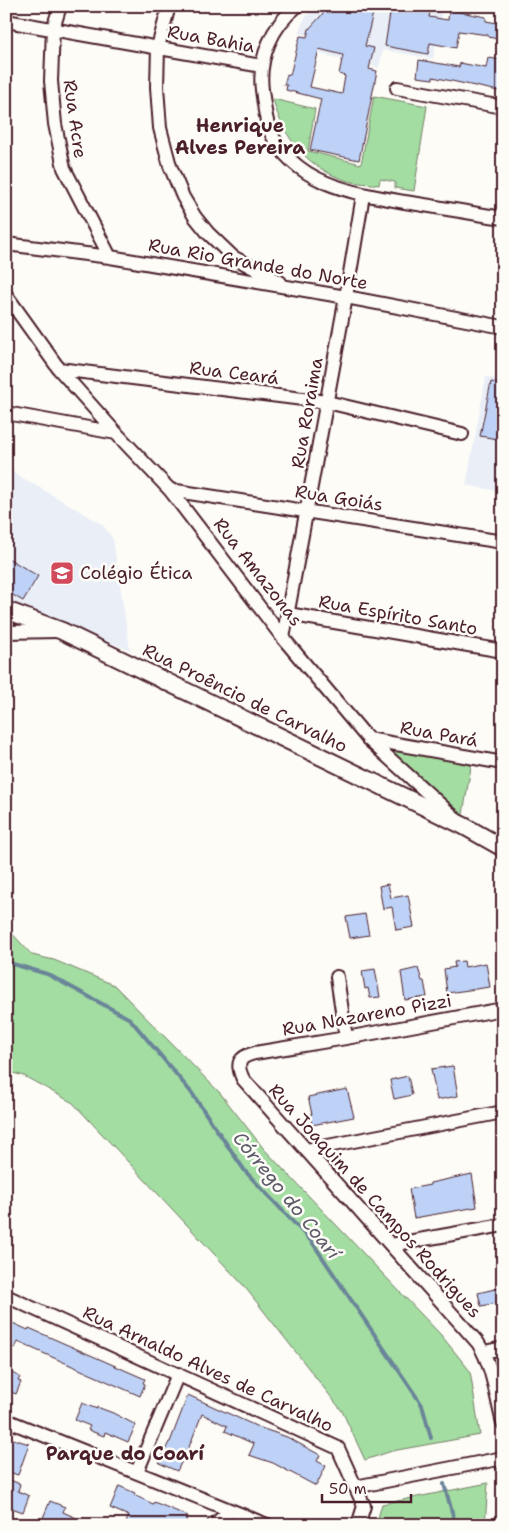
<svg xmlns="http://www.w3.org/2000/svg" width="509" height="1531" font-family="'Shantell Sans',sans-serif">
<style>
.built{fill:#eaeff7}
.green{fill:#a3dda2;stroke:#767e66}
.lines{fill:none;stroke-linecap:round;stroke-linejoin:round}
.stream{stroke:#6a8598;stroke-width:4}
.building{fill:#bdd2f6;stroke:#4a1f2b;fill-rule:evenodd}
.minor-casing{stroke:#4a1f2b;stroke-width:16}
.tertiary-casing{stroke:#4a1f2b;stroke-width:20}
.minor{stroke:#fdfcf7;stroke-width:12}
.tertiary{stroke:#fdfcf7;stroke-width:16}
.labels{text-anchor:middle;stroke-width:5;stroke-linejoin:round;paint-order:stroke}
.street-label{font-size:18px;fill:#4a1f2b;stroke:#fdfcf7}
.poi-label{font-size:18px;fill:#4a1f2b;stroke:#fdfcf7;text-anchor:start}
.neighbourhood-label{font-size:19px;font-weight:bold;fill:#4a1f2b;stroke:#fdfcf7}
.water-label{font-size:19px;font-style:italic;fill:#5d5a6a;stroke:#fdfcf7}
</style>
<rect width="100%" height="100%" fill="#fdfcf7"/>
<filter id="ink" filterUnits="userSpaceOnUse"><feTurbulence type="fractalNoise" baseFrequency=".02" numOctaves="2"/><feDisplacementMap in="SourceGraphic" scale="10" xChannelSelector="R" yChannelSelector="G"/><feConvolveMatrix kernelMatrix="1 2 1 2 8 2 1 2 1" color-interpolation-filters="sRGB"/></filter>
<g filter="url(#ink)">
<!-- built -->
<path class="built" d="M316 6H443L433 59 383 50 379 68 320 54 323 39 298 33 304 19Z
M486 377 503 380V492L466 485Z
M6 468 102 524 113 539 130 650 61 624 6 606Z"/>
<!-- green -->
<path class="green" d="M374 96 427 106 414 191 395 188V182L380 179 379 185C369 183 358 184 348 181 309 169 283 139 273 99L315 109 308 151 361 164Z
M386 747 472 761 462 820Z
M6 927 32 955 54 960 114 985 220 1093 264 1149 441 1335 470 1371 480 1435 392 1451 365 1460 342 1411 244 1286 73 1103 24 1076 6 1071Z
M488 1483 485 1525H376L382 1504Z"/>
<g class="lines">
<!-- stream -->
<path class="stream" d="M6 962 47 974 130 1019 191 1092 245 1171 312 1242 422 1405 431 1438
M444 1484 454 1519 452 1525"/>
</g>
<!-- building -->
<path class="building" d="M330 6H345L373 13 365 46 374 48 369 69 377 71 359 160 310 150 321 99 286 90 287 85H284L287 74 290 75 300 36 307 37 309 29ZM319 49 343 55 339 74 345 76 342 94 310 87Z
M400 6H420L431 8 429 17 448 20 449 10 486 17V21L503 24V40L488 37V35L459 31 456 48 430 43 428 54 385 46 391 7 400 8Z
M488 58 503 60V92L433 77V79L417 77 419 60 459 67 460 63 486 68Z
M491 382 503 384V440L480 436Z
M6 557 38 576 23 601 6 591Z
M388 884 391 898 408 895 414 927 396 930 392 907 383 909 379 886Z
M365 914 369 935 350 938 346 917Z
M464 961 465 967 486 963 490 987 447 993 444 969 455 967 454 962Z
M418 968 422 981H424L427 997 405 1000 401 972Z
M375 969 380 997 370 998 368 988 365 989 362 971Z
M453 1066 458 1096 437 1100 431 1069Z
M408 1076 412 1095 394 1099 390 1080Z
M347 1089 354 1117 312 1125 310 1114H312L308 1097Z
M472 1174 477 1207 414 1218 409 1189 430 1185V1183Z
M503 1287V1302L481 1306 478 1293Z
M6 1320 28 1330 29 1328 145 1379 143 1383 145 1384 140 1396 18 1342 15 1348 6 1344Z
M6 1370 20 1377 18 1381 21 1382 16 1394 6 1390Z
M188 1395 258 1427 287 1437 320 1455 317 1461 326 1466 316 1486 273 1463 249 1455 254 1444 225 1431 227 1426 202 1414 189 1447 177 1471 159 1463 169 1442H170Z
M82 1403 97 1409V1407L113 1413 136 1425 128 1442 105 1432 104 1436 88 1430 90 1426 75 1420Z
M10 1438 29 1444 18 1475 6 1471V1450Z
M10 1480 20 1484 18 1491 29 1496 23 1512 6 1506V1490Z
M119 1486 135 1493 134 1495 153 1504 154 1502 188 1516 185 1525H131L126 1522 129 1516 110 1508Z
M50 1501 65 1507 63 1512 92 1525H40Z"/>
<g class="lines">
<!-- minor casing -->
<g class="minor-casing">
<path id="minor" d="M60 6 53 29 51 81 55 124 64 168 110 257
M169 6 158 47 157 87 160 128 170 166 183 197 195 217 208 233 233 257 280 282
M297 6C272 26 258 58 262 90 264 103 265 119 270 131 295 185 354 193 405 202 438 207 470 213 503 218
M6 21 262 66
M397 88 503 107
M6 244 110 257 346 297 503 327
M6 295 59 369 116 433 170 490 283 638 368 739 454 817
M59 369 327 402 462 434
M6 413 116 433
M170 490 503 542
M288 614 503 651
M6 632 57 631
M283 638 346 297 363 195
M368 739 503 763
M337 977 346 1038
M503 1009 346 1038 255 1053C238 1057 236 1064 243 1079L478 1343C493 1366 496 1397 503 1423
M307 1150 503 1112
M391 1245 503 1225
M6 1296 338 1448 364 1506 358 1525
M484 1352 503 1348
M6 1420 267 1525
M137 1472 178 1374
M355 1487 498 1459 503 1465
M213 1525 231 1511"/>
</g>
<!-- tertiary casing -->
<g class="tertiary-casing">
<path id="tertiary" d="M6 610 62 631 464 826 503 848"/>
</g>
<!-- minor -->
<use href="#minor" class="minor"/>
<!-- tertiary -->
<use href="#tertiary" class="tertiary"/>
</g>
</g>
<!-- icons -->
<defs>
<g id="school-square" transform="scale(1.25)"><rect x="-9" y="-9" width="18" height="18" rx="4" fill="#d1495b" stroke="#fdfcf7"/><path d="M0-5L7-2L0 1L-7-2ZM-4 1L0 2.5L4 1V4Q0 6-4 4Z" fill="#fff"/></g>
</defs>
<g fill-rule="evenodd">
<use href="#school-square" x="62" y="573"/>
</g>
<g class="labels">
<!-- street labels -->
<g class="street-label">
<text transform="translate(211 39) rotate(10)" y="6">Rua Bahia</text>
<text transform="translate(75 119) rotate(82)" y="6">Rua Acre</text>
<text transform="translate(258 264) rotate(10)" y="6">Rua Rio Grande do Norte</text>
<text transform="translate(234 373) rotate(7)" y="6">Rua Ceará</text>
<text transform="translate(307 413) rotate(-80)" y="6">Rua Roraima</text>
<text transform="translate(339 498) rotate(9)" y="6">Rua Goiás</text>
<text transform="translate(258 572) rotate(52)" y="6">Rua Amazonas</text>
<text transform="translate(398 615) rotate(10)" y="6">Rua Espírito Santo</text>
<text transform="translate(245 698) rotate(26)" y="6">Rua Proêncio de Carvalho</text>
<text transform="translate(439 734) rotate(10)" y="6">Rua Pará</text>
<text transform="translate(367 1015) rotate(-10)" y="6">Rua Nazareno Pizzi</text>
<text transform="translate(375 1201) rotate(48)" y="6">Rua Joaquim de Campos Rodrigues</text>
<text transform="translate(208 1369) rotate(25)" y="6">Rua Arnaldo Alves de Carvalho</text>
</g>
<!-- poi labels -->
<g class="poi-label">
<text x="80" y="579">Colégio Ética</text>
</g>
<!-- neighbourhood labels -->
<g class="neighbourhood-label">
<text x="240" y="132">Henrique<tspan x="240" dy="22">Alves Pereira</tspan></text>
<text x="125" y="1460">Parque do Coarí</text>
</g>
<!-- water labels -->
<g class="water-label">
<text transform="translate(287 1195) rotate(51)" y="7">Córrego do Coarí</text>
</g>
</g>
<!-- margin -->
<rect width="509" height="1531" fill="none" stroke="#fdfcf7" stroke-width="25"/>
<rect x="12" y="12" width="484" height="1506" fill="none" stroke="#4a1f2b" stroke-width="2" filter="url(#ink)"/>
<!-- scale -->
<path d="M322 1494v8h89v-8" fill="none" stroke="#4a1f2b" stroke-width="2.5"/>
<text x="329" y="1494" font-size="15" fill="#4a1f2b" stroke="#fdfcf7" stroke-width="4" paint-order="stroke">50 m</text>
</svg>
